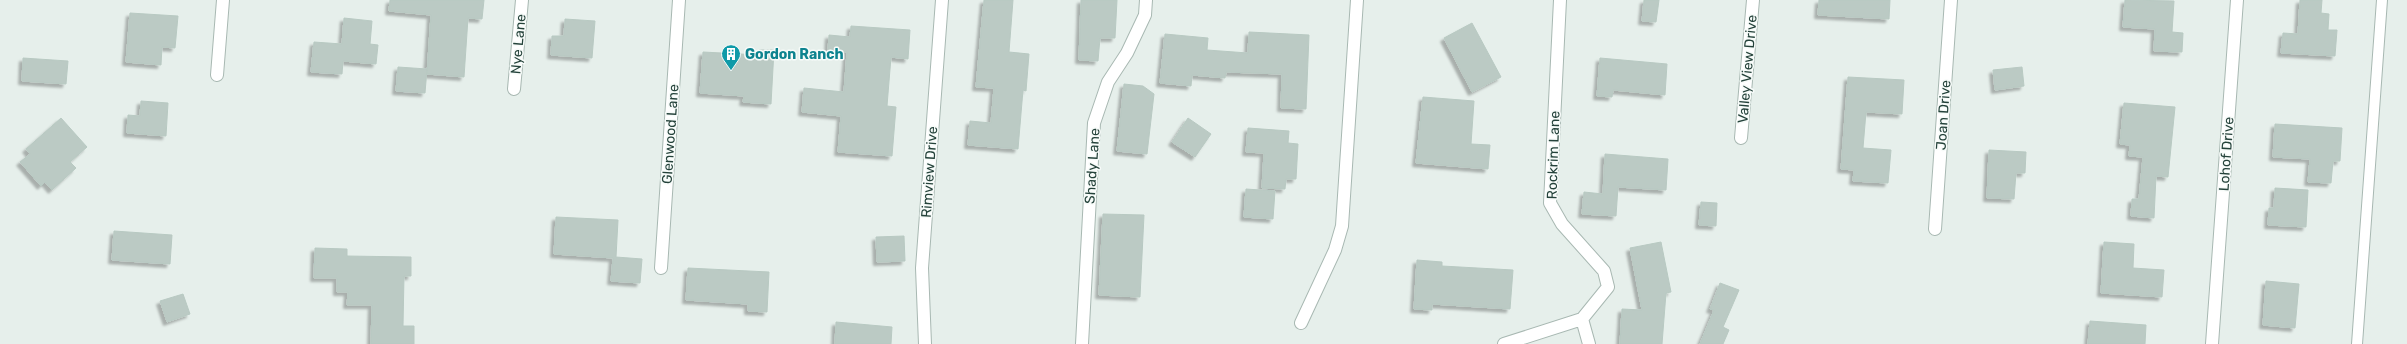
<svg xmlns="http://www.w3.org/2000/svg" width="2407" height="344" font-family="Rubik,sans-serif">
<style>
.building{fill:#bbcac4;stroke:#b8c9c2;filter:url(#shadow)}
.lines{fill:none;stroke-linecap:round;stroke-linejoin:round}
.service-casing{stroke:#a8b8b2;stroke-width:12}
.minor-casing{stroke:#a8b8b2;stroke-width:14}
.service{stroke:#fff;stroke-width:10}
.minor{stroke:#fff;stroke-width:12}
.labels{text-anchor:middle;stroke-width:3;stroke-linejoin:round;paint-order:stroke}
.street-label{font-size:14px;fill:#24423a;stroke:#f7fbf9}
.culture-label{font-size:14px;font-weight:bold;fill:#0d838f;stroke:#f7fbf9;text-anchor:start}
</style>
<defs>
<filter id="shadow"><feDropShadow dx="-3.5" dy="3.5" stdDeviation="1" flood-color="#0004"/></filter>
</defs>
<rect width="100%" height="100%" fill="#e6efeb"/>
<!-- building -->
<path class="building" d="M390 0H484L482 19 468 18 464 77 427 74 431 15 389 11Z
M984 0H1013L1009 52 1029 54 1026 91 1023 90 1018 149 968 145 970 121 991 123 994 88 976 87Z
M1081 0H1117L1115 38H1100L1098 61 1079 60Z
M1644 0H1659L1656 22 1642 21Z
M1819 0H1890L1889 19 1818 15Z
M2125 0 2174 1 2172 32 2183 33 2182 52 2154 51 2155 29 2123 27Z
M2300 0H2322L2321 13 2329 14 2328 30H2337L2335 56 2281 53 2283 33 2298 34Z
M130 13 178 16 175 48 162 47 161 65 126 62Z
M344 18 372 21 370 44 378 45 376 64 343 61 342 74 311 72 314 42 342 44Z
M565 19 595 21 592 58 551 55 552 36H564Z
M1472 23 1501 77 1472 92 1444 38Z
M851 26 910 30 908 59 891 57 887 106 896 107 892 156 838 152 841 116 802 112 804 88 844 92 847 52 828 51 829 35 850 37Z
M1249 32 1309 35 1306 109 1281 108 1282 74 1226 72 1225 78 1192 75 1191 86 1160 83 1165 34 1208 38 1207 50 1248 53Z
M759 50H774L771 104 743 102 744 96 700 93 703 52 759 55Z
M23 58 68 61 66 84 22 81Z
M1600 58 1667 64 1665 95 1613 90 1612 97 1597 96Z
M398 67 427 69 425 93 396 91Z
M2022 67 2024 86 1995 90 1993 70Z
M1848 77 1904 80 1902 114 1866 112 1863 148 1891 150 1888 183 1853 181 1854 170 1841 169Z
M1124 84 1143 86 1154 94 1147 154 1117 151Z
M1423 97 1474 101 1471 144 1490 145 1488 169 1416 163Z
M141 101 168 103 166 136 127 133 128 115 140 116Z
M2124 103 2175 107 2168 177 2156 176 2154 218 2131 216 2132 199H2139L2143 157 2129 156 2130 145 2120 144Z
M61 118 87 147 70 162 76 168 52 190 45 182 41 186 20 162 30 154 26 149Z
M1188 118 1211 134 1195 157 1172 142Z
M2275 124 2342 128 2340 161H2333L2331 183 2308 182 2310 159 2273 157Z
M1248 128 1289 131 1288 143 1298 144 1296 179H1286L1285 189 1262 188 1264 153 1246 152Z
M1989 150 2026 152 2025 173H2016L2014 199 1987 198Z
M1605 154 1668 159 1666 190 1618 187 1616 216 1582 214 1584 192 1603 194Z
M2275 188 2308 190 2306 227 2268 225 2269 208H2274Z
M1246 189 1275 191 1273 219 1244 217Z
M1701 202 1717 203 1716 226 1699 225Z
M1103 214 1144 215 1140 297 1099 295Z
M556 217 618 220 616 257 642 259 640 283 611 281 613 258 554 254Z
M114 231 172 235 170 264 112 260Z
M904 236 905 261 877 262 876 237Z
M1661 242 1671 292 1666 293 1662 344H1620L1622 309 1642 310 1630 248Z
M2104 242 2134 244 2133 268 2164 270 2162 297 2101 293Z
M315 248 347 249V256L411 257V276H404L403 326H414V344H371L372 305H347L348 292H337V278H314Z
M1417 260 1442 262V266L1513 270 1510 309 1432 304V310L1414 309Z
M688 268 769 272 767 312 748 311V304L686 300Z
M2266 281 2299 284 2295 328 2263 325Z
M1720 283 1739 290 1723 327 1729 330 1723 344H1700L1714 310 1710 309Z
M183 294 190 314 167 322 160 301Z
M2090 321 2146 325 2145 344H2088Z
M836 322 892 327 891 344H835Z"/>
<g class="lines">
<!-- service casing -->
<g class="service-casing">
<path id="service" d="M2357 344 2382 0"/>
</g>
<!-- minor casing -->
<g class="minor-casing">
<path id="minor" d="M217 75 223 0
M514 89 522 0
M1741 138 1753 0
M1935 229 1951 0
M661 268 679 0
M1582 319 1589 344
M1301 323 1335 250 1342 226 1357 0
M925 344 922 268 942 0
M1082 344 1094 123 1108 82 1127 53 1145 15 1146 0
M1504 344 1582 319 1608 287 1604 271 1562 224 1550 203 1560 0
M2212 344 2237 0"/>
</g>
<!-- service -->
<use href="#service" class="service"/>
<!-- minor -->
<use href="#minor" class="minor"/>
</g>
<!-- icons -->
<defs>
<g id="building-pin" transform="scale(1)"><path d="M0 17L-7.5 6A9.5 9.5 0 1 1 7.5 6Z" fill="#0f9aa8" stroke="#f7fbf9"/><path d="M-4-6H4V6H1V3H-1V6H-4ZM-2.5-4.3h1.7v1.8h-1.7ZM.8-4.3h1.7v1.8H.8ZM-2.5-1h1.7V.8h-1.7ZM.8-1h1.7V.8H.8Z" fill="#fff"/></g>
</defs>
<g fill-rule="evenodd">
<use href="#building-pin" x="731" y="54"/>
</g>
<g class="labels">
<!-- street labels -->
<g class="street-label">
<text transform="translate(518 44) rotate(-85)" y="5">Nye Lane</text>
<text transform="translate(1747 69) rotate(-85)" y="5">Valley View Drive</text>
<text transform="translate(1943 115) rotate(-86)" y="5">Joan Drive</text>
<text transform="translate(670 134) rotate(-86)" y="5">Glenwood Lane</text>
<text transform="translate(2226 154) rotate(-86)" y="5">Lohof Drive</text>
<text transform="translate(1553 155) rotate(-88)" y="5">Rockrim Lane</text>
<text transform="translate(1092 166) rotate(-86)" y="5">Shady Lane</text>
<text transform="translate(929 172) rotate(-86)" y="5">Rimview Drive</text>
</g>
<!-- culture labels -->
<g class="culture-label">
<text x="745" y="59">Gordon Ranch</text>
</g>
</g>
</svg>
